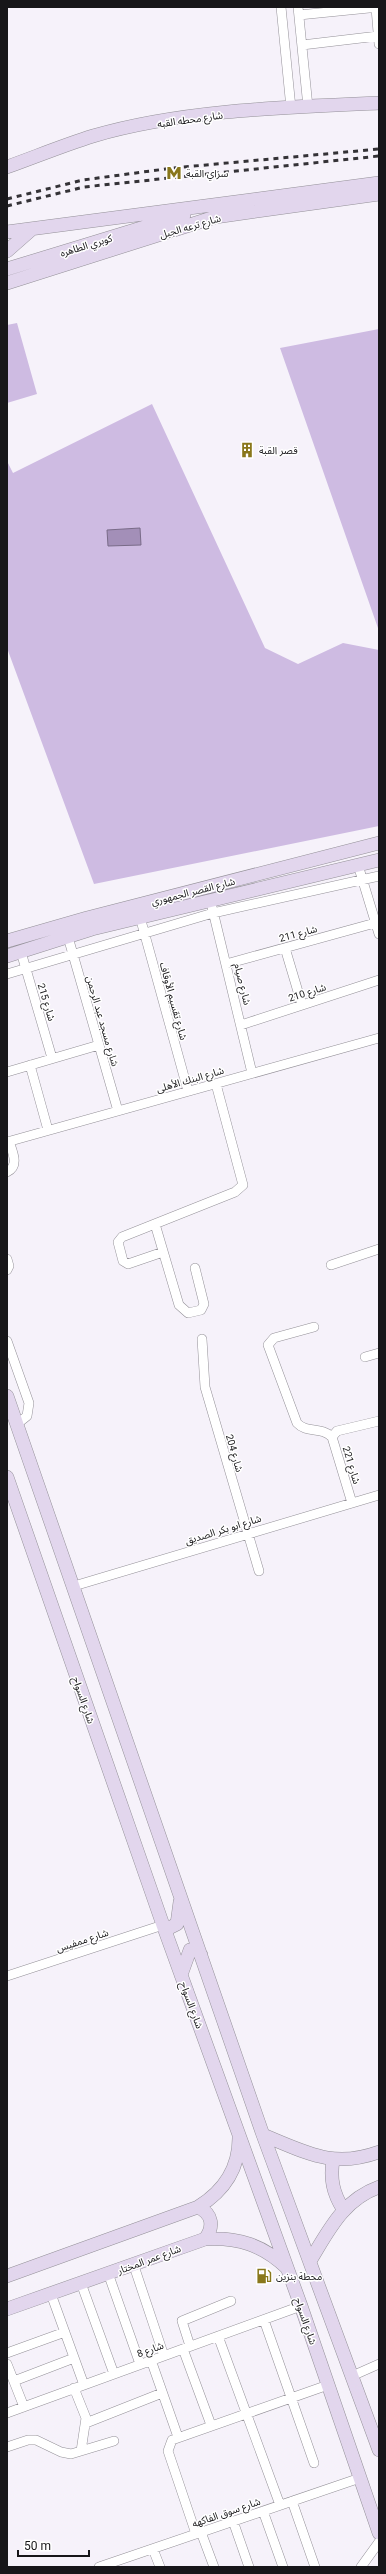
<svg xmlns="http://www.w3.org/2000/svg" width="386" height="2574" font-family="Roboto,'Noto Sans Arabic',sans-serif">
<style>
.green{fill:#cebbe2}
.water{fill:#a38fb8;stroke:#796b88}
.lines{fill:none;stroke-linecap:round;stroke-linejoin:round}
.street-casing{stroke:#949198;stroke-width:10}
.secondary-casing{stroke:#949198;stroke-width:14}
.street{stroke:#fff;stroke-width:9}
.secondary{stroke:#e2d6ed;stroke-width:13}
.rail{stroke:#343236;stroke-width:3;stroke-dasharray:5 5;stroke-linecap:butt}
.labels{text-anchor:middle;stroke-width:3;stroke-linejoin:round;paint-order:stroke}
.street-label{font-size:10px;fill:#171619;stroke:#fff}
.poi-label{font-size:10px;fill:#171619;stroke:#fff;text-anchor:start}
</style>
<rect width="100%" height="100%" fill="#f6f2fa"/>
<!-- green -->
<path class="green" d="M17 323 37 394 7 403V325Z
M379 329V631L280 348Z
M152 404 265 648 298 664 343 643 379 650V826L94 884 7 648V461L13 473Z"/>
<!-- water -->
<path class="water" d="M140 528 141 545 108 546 107 530Z"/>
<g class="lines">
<!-- street casing -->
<g class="street-casing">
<path id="street" d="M281 7 291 108
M298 7 308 107
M376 8 379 44
M299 15 379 7
M302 45 378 36
M358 865 379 934
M212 907 252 1073
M140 917 188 1091
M68 937 118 1111
M285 948 302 1005
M21 952 52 1058
M226 964 375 923
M7 974 213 913 379 876
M241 1025 379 980
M30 1065 48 1130
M7 1072 99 1045
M7 1142 379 1038
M7 1172C20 1166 12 1151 9 1141
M155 1224 179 1305 188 1313 201 1310 204 1304 195 1268
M163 1252 128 1264 123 1261 118 1242 122 1237 235 1192 243 1185 216 1084
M7 1259 9 1266 7 1270
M331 1265 379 1249
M314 1327 274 1338 268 1345 297 1423C307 1434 321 1426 332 1437
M202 1339 205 1387 259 1571
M7 1341 29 1403 27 1416 17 1424
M365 1357 379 1353
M352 1503 332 1437 337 1431 379 1421
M74 1586 379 1495
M7 1976 163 1925
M133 2263 164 2356
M108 2273 140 2364
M81 2283 114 2374
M51 2294 84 2385
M264 2320 314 2463
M218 2336 280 2505
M190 2346 182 2321 231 2301
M183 2349 211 2425
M7 2353 65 2332
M151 2360 178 2437
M7 2364 24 2407
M352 2376 379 2364
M14 2381 74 2358
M74 2388 86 2418 81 2451
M7 2413 301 2306
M86 2423 162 2393
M7 2447 28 2440H36L61 2452 71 2454 114 2441
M292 2501 315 2567
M263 2511 283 2567
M233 2521 249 2567
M201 2532 214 2567
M196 2534 168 2451 172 2440 328 2385
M153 2549 160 2567
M99 2567 360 2478
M361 2567 379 2542"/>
</g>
<!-- secondary casing -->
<g class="secondary-casing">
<path id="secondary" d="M7 167C35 157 64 145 93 136 181 110 287 107 379 103
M7 232 379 183
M7 251 32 229
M7 269 184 215
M7 283 215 217 379 194
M7 941 87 918 379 843
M7 956 92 929 379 860
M7 1396 263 2135 379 2450
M7 1477 163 1925 301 2306 379 2533
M163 1925 169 1928 177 1924 180 1902
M181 1975 190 1950 197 1949 201 1955
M263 2135C306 2152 332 2169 379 2152
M333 2160C330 2179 333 2193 343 2209
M198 2207C213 2214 214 2227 205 2239
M310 2261C329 2230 343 2200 379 2187
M7 2276 198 2207C224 2191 239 2169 239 2138
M7 2309 205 2239C238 2237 263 2245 287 2268"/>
</g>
<!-- street -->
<use href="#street" class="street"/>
<!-- secondary -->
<use href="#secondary" class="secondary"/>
<!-- rail -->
<path class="rail" d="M7 199 83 180 173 168 379 149
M7 206 84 187 379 156"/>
</g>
<!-- icons -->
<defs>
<g id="metro-bare" transform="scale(1.2)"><path d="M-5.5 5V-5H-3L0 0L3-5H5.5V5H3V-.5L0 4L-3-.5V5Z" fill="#89771b" stroke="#fff" stroke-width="2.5" paint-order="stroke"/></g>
<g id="building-bare" transform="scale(1.2)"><path d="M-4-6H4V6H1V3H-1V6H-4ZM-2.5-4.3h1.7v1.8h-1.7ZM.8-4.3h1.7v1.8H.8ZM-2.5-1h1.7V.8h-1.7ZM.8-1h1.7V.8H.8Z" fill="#89771b" stroke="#fff" stroke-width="2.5" paint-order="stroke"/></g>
<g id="fuel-bare" transform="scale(1.2)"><path d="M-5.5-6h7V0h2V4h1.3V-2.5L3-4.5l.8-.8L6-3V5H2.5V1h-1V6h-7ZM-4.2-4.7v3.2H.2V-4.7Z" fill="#89771b" stroke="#fff" stroke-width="2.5" paint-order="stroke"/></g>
</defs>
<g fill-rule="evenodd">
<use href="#metro-bare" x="174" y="173"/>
<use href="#building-bare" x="247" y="450"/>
<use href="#fuel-bare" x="264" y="2276"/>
</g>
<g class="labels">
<!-- street labels -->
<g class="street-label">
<text transform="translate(190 119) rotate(-8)" y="4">شارع محطه القبه</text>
<text transform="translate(190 226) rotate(-16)" y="4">شارع ترعه الجبل</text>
<text transform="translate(86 245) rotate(-17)" y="4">كوبري الطاهره</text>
<text transform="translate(193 891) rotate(-14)" y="4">شارع القصر الجمهوري</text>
<text transform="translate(298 933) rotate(-15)" y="4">شارع 211</text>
<text transform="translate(243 984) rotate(76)" y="4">شارع صيام</text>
<text transform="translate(307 992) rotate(-18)" y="4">شارع 210</text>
<text transform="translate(174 1001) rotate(75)" y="4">شارع تقسيم الأوقاف</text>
<text transform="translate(47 1002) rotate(73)" y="4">شارع 215</text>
<text transform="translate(103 1021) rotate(74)" y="4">شارع مسجد عبد الرحمن</text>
<text transform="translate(190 1079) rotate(-16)" y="4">شارع البنك الأهلى</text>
<text transform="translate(235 1453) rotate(74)" y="4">شارع 204</text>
<text transform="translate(352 1465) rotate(73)" y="4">شارع 221</text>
<text transform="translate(223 1529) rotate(-17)" y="4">شارع ابو بكر الصديق</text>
<text transform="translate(84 1700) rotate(71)" y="4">شارع السواح</text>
<text transform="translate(82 1940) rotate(-18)" y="4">شارع ممفيس</text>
<text transform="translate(192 2005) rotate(70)" y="4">شارع السواح</text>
<text transform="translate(149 2259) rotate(-20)" y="4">شارع عمر المختار</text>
<text transform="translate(306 2321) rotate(71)" y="4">شارع السواح</text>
<text transform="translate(150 2349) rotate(-20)" y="4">شارع 8</text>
<text transform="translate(226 2512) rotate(-19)" y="4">شارع سوق الفاكهه</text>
</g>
<!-- poi labels -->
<g class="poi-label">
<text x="186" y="177">سراي القبة</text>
<text x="259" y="454">قصر القبة</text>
<text x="276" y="2280">محطة بنزين</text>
</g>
</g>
<!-- border -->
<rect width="386" height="2574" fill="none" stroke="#171619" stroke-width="16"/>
<!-- scale -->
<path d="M18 2550v6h71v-6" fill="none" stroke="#171619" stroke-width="2"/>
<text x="24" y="2550" font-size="12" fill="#171619" stroke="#ffffff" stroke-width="3" paint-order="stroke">50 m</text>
</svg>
